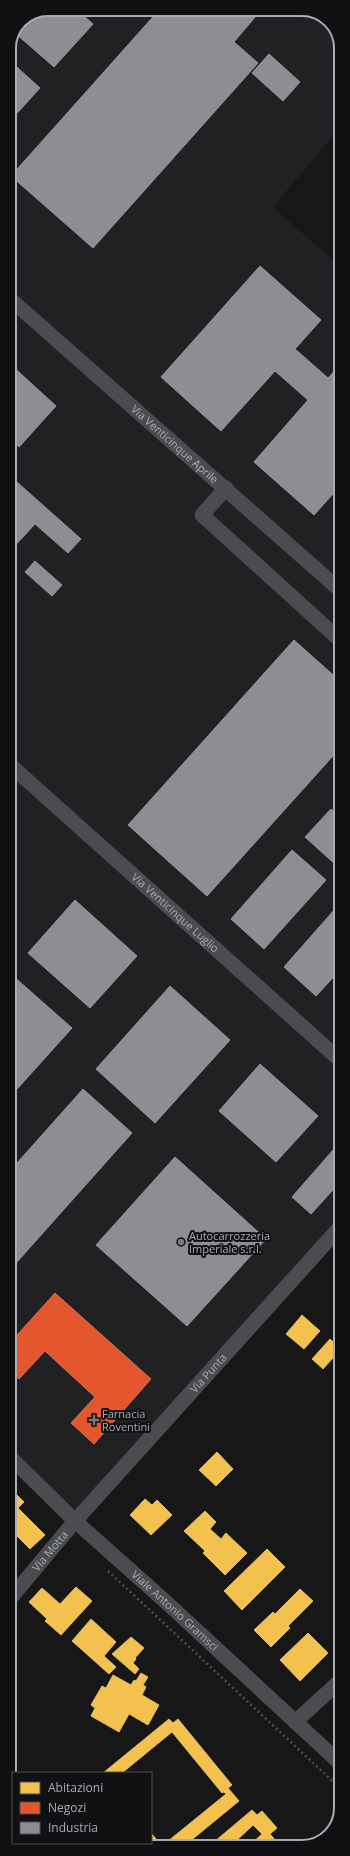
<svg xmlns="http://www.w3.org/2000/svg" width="350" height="1856" font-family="'Open Sans',sans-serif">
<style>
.built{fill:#212123}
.homes{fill:#f2c14e;stroke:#dcbb6e}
.shops{fill:#e4572e;stroke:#d27157}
.industry{fill:#8d8d92;stroke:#95979d}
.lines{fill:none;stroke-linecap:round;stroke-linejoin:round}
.path{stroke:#4d4e52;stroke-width:2.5;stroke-dasharray:2 3;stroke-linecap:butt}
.minor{stroke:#4b4c50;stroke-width:15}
.poi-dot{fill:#757880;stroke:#111113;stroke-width:1.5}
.labels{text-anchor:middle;stroke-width:4;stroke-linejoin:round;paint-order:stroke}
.street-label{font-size:11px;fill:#a8adb8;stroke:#111113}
.poi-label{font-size:11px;fill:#a8adb8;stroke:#111113;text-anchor:start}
.rim{fill:none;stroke:#a8adb8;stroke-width:2}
</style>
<rect width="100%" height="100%" fill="#171717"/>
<!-- built -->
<path class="built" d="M48 9H307L329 20 341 43V126L273 207 341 267V1229L77 1512 9 1450V48L21 20Z"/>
<!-- homes -->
<path class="homes" d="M302 1315 320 1331 304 1349 286 1334Z
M330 1339 341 1349 323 1369 312 1359Z
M217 1452 233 1469 216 1486 199 1470Z
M16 1494 24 1502 18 1508 45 1535 30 1549 9 1528V1500Z
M145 1499 152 1505 157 1500 172 1515 151 1535 130 1515Z
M205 1511 216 1522 210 1529 221 1539 226 1533 247 1553 225 1575 203 1553 205 1551 184 1531Z
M267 1549 285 1567 242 1610 224 1591Z
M76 1587 92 1601 61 1635 45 1621 47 1619 29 1602 42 1588 60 1604Z
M300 1589 313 1601 288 1626 290 1628 271 1647 254 1630 273 1612 275 1614Z
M91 1619 116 1642 104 1656 116 1667 109 1674 72 1641Z
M308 1633 328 1653 300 1681 280 1660Z
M131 1637 144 1648 135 1658 136 1659 133 1663 139 1669 135 1674 112 1654Z
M141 1673 148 1677 143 1685 146 1687 142 1695 159 1705 148 1725 129 1714 119 1732 91 1716 95 1708 91 1705 102 1686 106 1688 113 1675 131 1685 134 1680 136 1681Z
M169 1719 173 1723 178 1719 232 1785 228 1788 239 1801 183 1847H145L142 1843H151V1833L162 1846 226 1794 224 1792 222 1793 172 1732 122 1773H103Z
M252 1810 257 1815 262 1811 277 1828 270 1834 276 1841 269 1847H248L262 1834 253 1825 234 1843 237 1847H218L214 1842Z"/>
<!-- shops -->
<path class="shops" d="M55 1293 151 1379 94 1444 71 1423 95 1397 45 1351 19 1379 9 1370V1344Z"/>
<!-- industry -->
<path class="industry" d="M48 9H76L93 24 54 67 15 33 21 20Z
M160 9H262L234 42 258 63 93 248 11 176Z
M269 54 300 82 283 101 252 73Z
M9 60 40 88 9 122Z
M260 266 321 320 295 349 328 378 341 364V485L314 515 254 462 308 400 275 371 221 431 161 377Z
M9 363 56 406 19 447 9 438Z
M9 475 81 539 68 553 35 524 9 552Z
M35 561 62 585 52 596 25 572Z
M294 640 341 682V747L207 896 128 825Z
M331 809 341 818V859L336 865 305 837Z
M292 850 326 880 264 949 231 919Z
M75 900 137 956 90 1008 28 953Z
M335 909 341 915V969L316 996 284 967Z
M12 975 72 1028 9 1098V978Z
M170 986 230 1040 155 1123 96 1069Z
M260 1064 318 1116 276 1162 219 1111Z
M83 1089 132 1133 9 1271V1172Z
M341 1141V1181L311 1214 292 1197Z
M175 1157 266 1239 187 1326 96 1245Z"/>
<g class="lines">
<!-- path -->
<path class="path" d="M108 1571 341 1789"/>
<!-- minor -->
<g class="minor">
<path id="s1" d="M9 298 341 591"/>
<path d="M226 488 202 515 341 641"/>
<path id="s2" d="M9 764 341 1061"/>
<path id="s3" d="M9 1456 75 1521 166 1602 341 1764"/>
<path id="s4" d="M9 1600 75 1521 341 1226"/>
<path d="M295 1722 341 1680"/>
</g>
</g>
<!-- markers -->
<g class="poi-dot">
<circle cx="181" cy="1242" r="4"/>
<path d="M92 1414h4v4h4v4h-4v4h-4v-4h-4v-4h4z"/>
</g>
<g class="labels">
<!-- street labels -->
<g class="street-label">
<text dy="4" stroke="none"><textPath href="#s1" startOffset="221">Via Venticinque Aprile</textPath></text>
<text dy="4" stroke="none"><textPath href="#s2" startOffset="223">Via Venticinque Luglio</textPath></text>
<text dy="4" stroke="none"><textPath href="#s4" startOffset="302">Via Punta</textPath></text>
<text dy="4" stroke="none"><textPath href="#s4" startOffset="64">Via Motta</textPath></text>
<text dy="4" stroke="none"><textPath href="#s3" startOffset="227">Viale Antonio Gramsci</textPath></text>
</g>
<!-- poi labels -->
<g class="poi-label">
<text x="189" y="1240">Autocarrozzeria<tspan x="189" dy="13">Imperiale s.r.l.</tspan></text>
<text x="102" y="1418">Farnacia<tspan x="102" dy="13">Roventini</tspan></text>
</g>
</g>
<!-- crop -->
<path d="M0 0H350V1856H0ZM48 16H302A32 32 0 0 1 334 48V1808A32 32 0 0 1 302 1840H48A32 32 0 0 1 16 1808V48A32 32 0 0 1 48 16Z" fill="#111113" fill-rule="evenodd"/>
<path class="rim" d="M48 16H302A32 32 0 0 1 334 48V1808A32 32 0 0 1 302 1840H48A32 32 0 0 1 16 1808V48A32 32 0 0 1 48 16Z"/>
<!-- legend -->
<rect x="12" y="1772" width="140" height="72" fill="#111113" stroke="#4d4f55"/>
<rect x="20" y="1782" width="20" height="12" fill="#f2c14e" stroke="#4d4f55"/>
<text x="48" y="1792" font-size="12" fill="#a8adb8">Abitazioni</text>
<rect x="20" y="1802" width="20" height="12" fill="#e4572e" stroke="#4d4f55"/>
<text x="48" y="1812" font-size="12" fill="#a8adb8">Negozi</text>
<rect x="20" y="1822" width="20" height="12" fill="#8d8d92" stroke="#4d4f55"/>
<text x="48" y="1832" font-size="12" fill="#a8adb8">Industria</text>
</svg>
